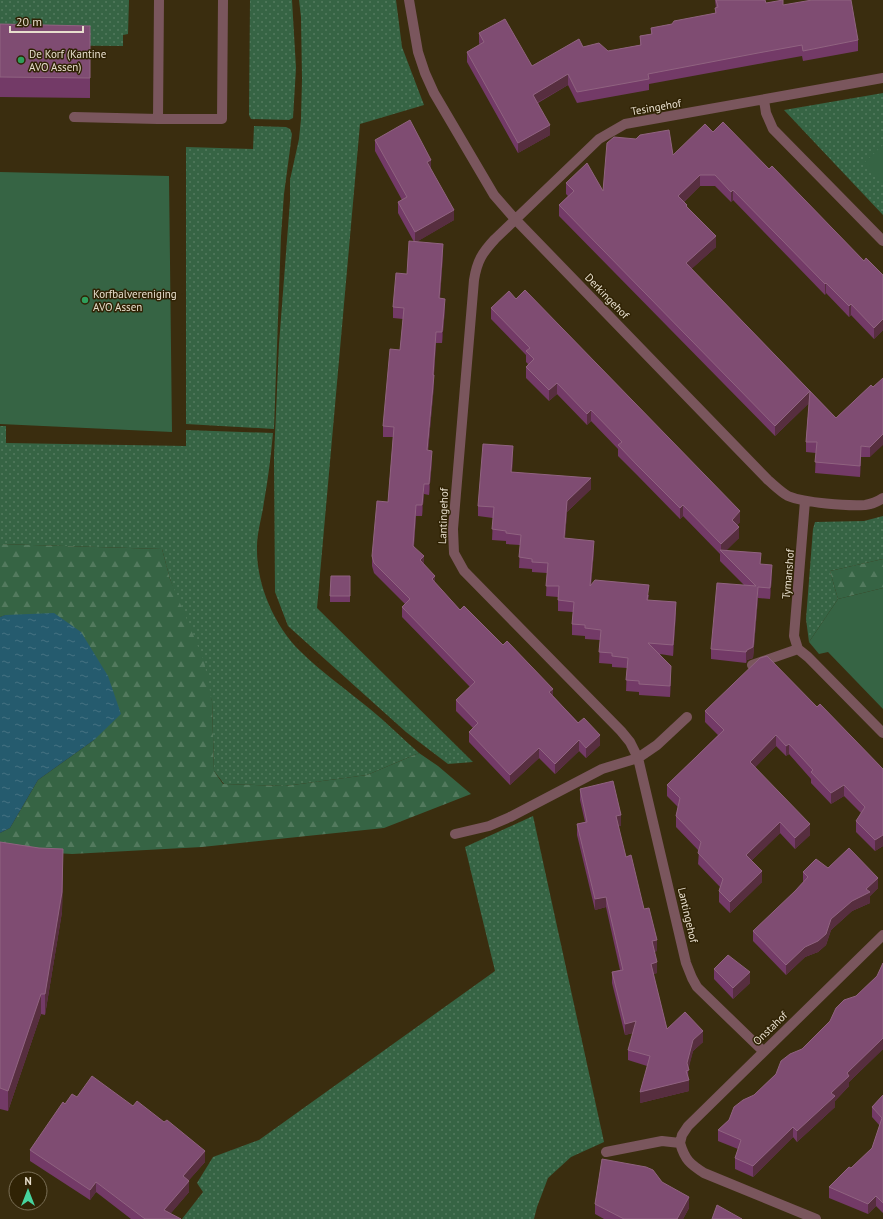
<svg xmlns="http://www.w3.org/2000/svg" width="883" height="1219" font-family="'PT Sans',sans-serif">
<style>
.grass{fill:url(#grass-dots)}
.forest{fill:url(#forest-firs)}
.green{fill:#366444}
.water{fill:url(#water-ripples)}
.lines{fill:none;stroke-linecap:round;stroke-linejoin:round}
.lane{stroke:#7a565d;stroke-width:10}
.street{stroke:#7a565d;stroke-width:10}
.wall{fill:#733a67}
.shaded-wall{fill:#572e3f}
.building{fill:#7f4c72;stroke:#906380}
.leisure-dot{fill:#2e9e5b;stroke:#302305;stroke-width:1.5}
.labels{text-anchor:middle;stroke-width:3;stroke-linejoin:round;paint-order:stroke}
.poi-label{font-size:11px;fill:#e7decd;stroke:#302305;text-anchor:start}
.street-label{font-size:11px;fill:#e7decd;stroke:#302305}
</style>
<defs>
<pattern id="grass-dots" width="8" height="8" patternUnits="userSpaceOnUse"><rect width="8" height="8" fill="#366444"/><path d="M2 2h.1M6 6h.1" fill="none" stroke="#537a5e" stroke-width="1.8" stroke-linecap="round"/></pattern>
<pattern id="forest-firs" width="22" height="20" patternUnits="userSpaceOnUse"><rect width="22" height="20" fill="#366444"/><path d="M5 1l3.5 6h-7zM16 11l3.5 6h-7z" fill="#537a5e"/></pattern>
<pattern id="water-ripples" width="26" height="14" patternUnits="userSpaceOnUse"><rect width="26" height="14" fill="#255b6e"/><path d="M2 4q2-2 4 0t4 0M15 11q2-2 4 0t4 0" fill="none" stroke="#457282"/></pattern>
</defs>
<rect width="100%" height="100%" fill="#3a2d0f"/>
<!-- grass -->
<path class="grass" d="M0 0H129L128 34 123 35V46L0 45Z
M250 0H292L296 68 293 118 289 120 251 119 249 115Z
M299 0H396L402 47 424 105 360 124 317 608 473 762 448 764 406 732 288 626 275 592 274 457 279 344 290 201V180L299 139 301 119 302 79 301 17Z
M883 93V215L784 110Z
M254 126 286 127 290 129 292 134 284 194 281 236 274 429 186 424V147L253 149Z
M0 426H6V443L186 446V430L273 433C271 456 268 479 264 502 262 517 257 532 257 547 256 584 274 625 300 651 321 672 347 690 370 709 387 723 403 739 419 753L367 775 285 786 224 784 214 771 212 701 170 579 162 549 0 544Z
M883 516V559L830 571 838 599 809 642 806 619 813 529 815 522 864 521Z
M533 816 604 1142 571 1157 548 1178 537 1207 534 1219H182L203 1192 197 1183 213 1157 259 1140 495 971 465 847Z"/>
<!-- forest -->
<path class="forest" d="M0 544 162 549 170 579 204 661 212 701 214 771 223 784 285 786 367 775 419 753 438 766 471 794 384 828 202 847 72 854 21 851 0 852V833L10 828 38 780 94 740 6 615 0 617Z
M883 559V588L838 599 830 571Z"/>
<!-- green -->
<path class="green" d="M883 145V184L863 164Z
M0 172 169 176 172 432 0 424Z
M883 588V709L828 652 819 654 809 642 838 599Z"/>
<!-- water -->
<path class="water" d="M54 613 81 632 108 676 121 714 94 740 38 780 10 828 0 833V617L5 615Z"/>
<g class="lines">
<!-- lane -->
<path class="lane" d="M159 0 158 119H222L223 0
M74 117 158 119"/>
<!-- street -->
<path class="street" d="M409 0 418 52 425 73 434 93 494 195 515 219 768 480C774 485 781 492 788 496 805 503 847 506 865 505 872 504 877 502 883 498
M764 100 766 113 773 129 883 241
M798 649 808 657 883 733
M752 665 798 649 794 636 805 501
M455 834 489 826 510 817 602 769 638 758 657 745 687 717
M763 1051 697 987 692 978 686 963 638 758 630 742 621 731 464 571 454 553 453 529 474 280C477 261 482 253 495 239L599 139 625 124 883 78
M680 1143C685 1160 690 1164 704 1173L816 1219
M606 1152 662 1141 680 1143 682 1135 688 1126 883 935"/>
</g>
<!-- wall -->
<path class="wall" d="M715 0H765L766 3 783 5 858 40V51L803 61 802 56 758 64 649 84V90L577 103 568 85 538 103 550 135 518 153 467 62V52L480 45 479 43V33L532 66 583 47 608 51 640 45V36L651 34V28L672 24 715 13V8H716Z
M0 24 90 26V98L0 97Z
M713 132 769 169 864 261 883 275V330L874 339 851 315 849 317 826 293 825 295 733 200 731 202 715 186H700L684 202 716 247 691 269 836 418 871 385 870 457H861L860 477 815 473 816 453 806 452V442L809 403 775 436 559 216V205L568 196 566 194V183L603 191 673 155Z
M375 140 431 170 454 220 416 242 443 255 440 298 445 309 442 343H436L434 375V385L428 451 432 461 429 495 424 494 422 516H416L414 546 424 564 435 583 460 610 553 696 600 745 586 758 579 751 555 774 539 758 510 785 469 742V732L473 728 456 711V700L470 687 402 617V607L405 604 374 573 372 566V556L388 502 393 437H383V426L400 350 403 319 393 318V307L407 274 414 242 398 213V202L402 200 375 151Z
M491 308 740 522 737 525 739 538 726 550 761 564 772 576 770 599 758 598 753 658 747 660 746 663 711 659V649L744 585 720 561V554L683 516 680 519 637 475 618 456V449L591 421 587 425 557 394 549 401 526 378V367L528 364 526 362V355L491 319Z
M513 457 512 472 591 489 567 512 565 538 594 551 591 585 649 595 648 600 676 613 673 656 660 654 671 677 670 697 639 695V692L626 691 627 668 612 667V664L599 663 600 640 585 639V636L572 635V624L573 612 558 611V597L546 596 547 573 532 572V569L519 568 520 545 506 544V541L492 540 493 518 478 516V506Z
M350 576V602H330V596Z
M817 707 883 769V846L875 851 856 832V821L861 813 844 796 831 804 811 783V779L789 754 786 756 776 746 755 767 810 835 795 849 780 833 751 861 762 882 730 913 719 902V891L720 887 698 864 699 851 676 827V816L678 807 667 796V785L718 735 705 722V711Z
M580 789 621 826H618L626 857 644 909 657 951 654 952 657 973 653 974 667 1029 703 1042 693 1051 688 1069 689 1091 640 1103 647 1066 628 1060V1050L633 1033 625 1035 612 983V972L620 970 606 907 595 910 577 835V824L585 822 580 800Z
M0 842 63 869 62 912 45 1015 41 1014 8 1111 0 1109Z
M803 872 878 888 870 896V903L852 911 831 930 826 945 818 952 805 957 786 975 753 941V931L795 892V891L803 882Z
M883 963V1049L849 1082V1086L835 1101V1107L797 1142 793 1137 753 1177 735 1169V1158L738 1149 718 1141V1130L877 976Z
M714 969 750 983 733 999 714 979Z
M883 1095V1213L876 1206 868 1214 829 1198V1187L851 1168 872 1148 880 1126 872 1117V1107Z
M77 1097 133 1106 205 1162 188 1181 189 1192 170 1214 181 1219H131L96 1192 90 1200 30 1161V1150L65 1104Z
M662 1182 689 1208 683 1219H604L595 1214V1204Z"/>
<!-- shaded-wall -->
<path class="shaded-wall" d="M568 74V85L533 105V95Z
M550 125V135L518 153V143Z
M431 160V170L427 162Z
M700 175V186L678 207V196Z
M733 190V200L731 202V192Z
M454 210V220L415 243V232Z
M716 236V247L686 274V263Z
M443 244V255L439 309V298Z
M826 283V293L825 295V284Z
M445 299V309L442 343V332Z
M851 304V315L849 317V306Z
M883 319V330L874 339V328Z
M436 332V343L433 385V375Z
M434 375V385L427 461V450Z
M557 383V394L549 401V390Z
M810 391V402L775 436V426Z
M591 410V421L587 425V414Z
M883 434V445L870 457V447Z
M513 446V457L511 482V472Z
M861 446V457L860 477V466Z
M432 451V461L429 495V484Z
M591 478V489L567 512 564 549V538L567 501Z
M424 484V494L422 516V505Z
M416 505V516L413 556V546Z
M683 505V516L680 519V508Z
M740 511V522L732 530V520Z
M739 527V538L724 553 721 551V544Z
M594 541V551L590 597V586Z
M424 556V567L420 560Z
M772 565V576L770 599V588Z
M435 576V586L432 579Z
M758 587V598L753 658 747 660 746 663V652Z
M676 602V613L673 656V645Z
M671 666V677L670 697V686Z
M553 689V699L549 692Z
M600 735V745L586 758V748Z
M776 735V746L750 773V762Z
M579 740V751L555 774V764Z
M789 744V754L786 756V746Z
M539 748V758L510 785V775Z
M844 785V796L831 804V793Z
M621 815V826L616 827V816Z
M780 822V833L746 866V855Z
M810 824V835L795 849V838Z
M883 835V846L875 851V840Z
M63 849 62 912 45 1015V994Z
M762 871V882L730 913V902Z
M878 878V888L870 896V903L852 911 831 930 826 945 818 952 805 957 786 975V965L831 919Z
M606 897V907L595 910V899Z
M657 940V951L652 952V941Z
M657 962V973L651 975V964Z
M750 972V983L733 999V988Z
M41 994V1014L8 1111V1091Z
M636 1021V1032L625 1035V1024Z
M703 1031V1042L693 1051 688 1071 687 1063 693 1040Z
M883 1038V1049L849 1082V1086L835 1101V1107L797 1142V1131L831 1093 847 1073Z
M689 1080V1091L640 1103V1092Z
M793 1127V1137L753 1177V1166Z
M205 1151V1162L183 1187V1176Z
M189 1181V1192L166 1219 164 1210Z
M96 1182V1192L90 1200V1190Z
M876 1196V1206L868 1214V1204Z
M689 1197V1208L683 1219H677Z"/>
<!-- building -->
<path class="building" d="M716 0H765L766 3 783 0V5L812 0H851L858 40 803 51 802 45 758 53 648 74 649 79 577 92 568 74 533 95 550 125 518 143 467 52 484 42 479 33 505 19 532 66 579 39 583 47 599 43 608 51 641 45 640 36 652 34 651 28 672 24 674 21 716 13 715 8 718 7Z
M0 24 90 26V78L0 77Z
M410 120 431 160 427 162 454 210 415 232 398 202 407 197 375 140Z
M723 122 769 169 772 166 864 261 866 258 883 275V319L874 328 851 304 849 306 826 283 825 284 733 190 731 192 715 175H700L678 196 687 205 686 206 716 236 686 263 836 418 871 385 873 387 883 378V434L870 447 861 446 860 466 815 462 817 442H806L810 391 775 426 559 205 574 191 566 183 587 163 603 191 607 143 614 137 636 139 640 135 669 130 673 155 705 124 713 132Z
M409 241 443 244 439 298 445 299 442 332H436L433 375H434L427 450 432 451 429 484H424L422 505H416L413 546 424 556 420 560 435 576 432 579 460 610 464 606 503 645 507 641 553 689 549 692 578 723 584 718 600 735 586 748 579 740 555 764 539 748 510 775 469 732 478 723 456 700 475 682 402 607 410 599 374 563 372 556 377 501 388 502 394 427 383 426 390 349 400 350 404 308 393 307 396 273 407 274Z
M525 290 740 511 732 520 739 527 721 544 683 505 680 508 637 465 618 445 622 442 591 410 587 414 557 383 549 390 526 367 534 359 526 351 530 348 491 308 509 291 516 299Z
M483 444 513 446 511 472 591 478 567 501 564 538 594 541 590 586 595 580 649 585 647 600 676 602 673 645 648 643 671 666 670 686 639 684V681L626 680 628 658 612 656V653L599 652 601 630 585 628V625L572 624 574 602 558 600 559 586H546L548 563 532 562V559L519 557 521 535 506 533V531L492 529 494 507 478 506Z
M720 550 761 553 760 564 772 565 770 588 758 587 753 647 747 650 746 652 711 649 717 583 756 586Z
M331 576H350V596H330Z
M767 656 817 707 820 704 883 769V835L875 840 856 821 865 807 844 785 831 793 811 772 813 770 789 744 786 746 776 735 750 762 810 824 795 838 780 822 746 855 762 871 730 902 719 891 723 879 698 853 701 842 676 816 680 798 667 785 724 730 705 711 760 658Z
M613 781 621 815 616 816 626 857 631 855 644 909 649 908 657 940 652 941 657 962 651 964 667 1029 685 1012 703 1031 693 1040 687 1063 689 1070 686 1071 689 1080 640 1092 650 1056 628 1050 636 1021 625 1024 612 972 623 970 606 897 595 899 577 824 587 822 580 789Z
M0 842 39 848 63 849 62 892 45 994H41L8 1091 0 1088Z
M849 848 878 878 866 889 870 892 852 901 831 919 826 934 818 941 805 947 786 965 753 931 795 891 808 877 803 872 816 859 828 868Z
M728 955 750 972 733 988 714 969Z
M883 963V1038L847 1073 849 1076 831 1093 835 1096 797 1131 793 1127 753 1166 735 1158 741 1140 718 1130 729 1120 734 1107 743 1100 754 1095 776 1074 781 1061 790 1054 802 1049 830 1021 836 1008 844 1000 856 996 877 976Z
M92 1076 133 1106 137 1101 164 1122 167 1120 205 1151 183 1176 189 1181 164 1210 181 1219H145L96 1182 90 1190 30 1150 63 1102 65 1104 72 1094 77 1097Z
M883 1095V1203L876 1196 868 1204 829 1187 849 1167 851 1168 872 1148 882 1118 872 1107Z
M602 1159 646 1167 653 1170 662 1182 689 1197 677 1219H624L595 1204Z
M717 1205 742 1219H712Z"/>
<!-- markers -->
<g class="leisure-dot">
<circle cx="21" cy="60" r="4"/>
<circle cx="85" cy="300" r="4"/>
</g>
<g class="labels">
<!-- poi labels -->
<g class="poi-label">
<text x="29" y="58">De Korf (Kantine<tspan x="29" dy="13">AVO Assen)</tspan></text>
<text x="93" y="298">Korfbalvereniging<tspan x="93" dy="13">AVO Assen</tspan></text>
</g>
<!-- street labels -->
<g class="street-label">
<text transform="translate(656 107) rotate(-10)" y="4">Tesingehof</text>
<text transform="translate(607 296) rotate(46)" y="4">Derkingehof</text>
<text transform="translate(443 516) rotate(-88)" y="4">Lantingehof</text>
<text transform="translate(788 574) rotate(-85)" y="4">Tymanshof</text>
<text transform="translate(688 915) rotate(77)" y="4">Lantingehof</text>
<text transform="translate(770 1028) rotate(-44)" y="4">Onstahof</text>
</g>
</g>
<!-- north arrow -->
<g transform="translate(28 1191)"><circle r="19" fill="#302305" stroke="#796e55"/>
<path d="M0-3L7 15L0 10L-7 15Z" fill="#47d49e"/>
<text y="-6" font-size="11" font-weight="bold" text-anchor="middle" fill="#e7decd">N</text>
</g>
<!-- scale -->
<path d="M10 26v6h73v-6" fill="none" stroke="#e7decd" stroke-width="2"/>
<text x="16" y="26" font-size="12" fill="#e7decd" stroke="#302305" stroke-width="3" paint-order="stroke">20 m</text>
</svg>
